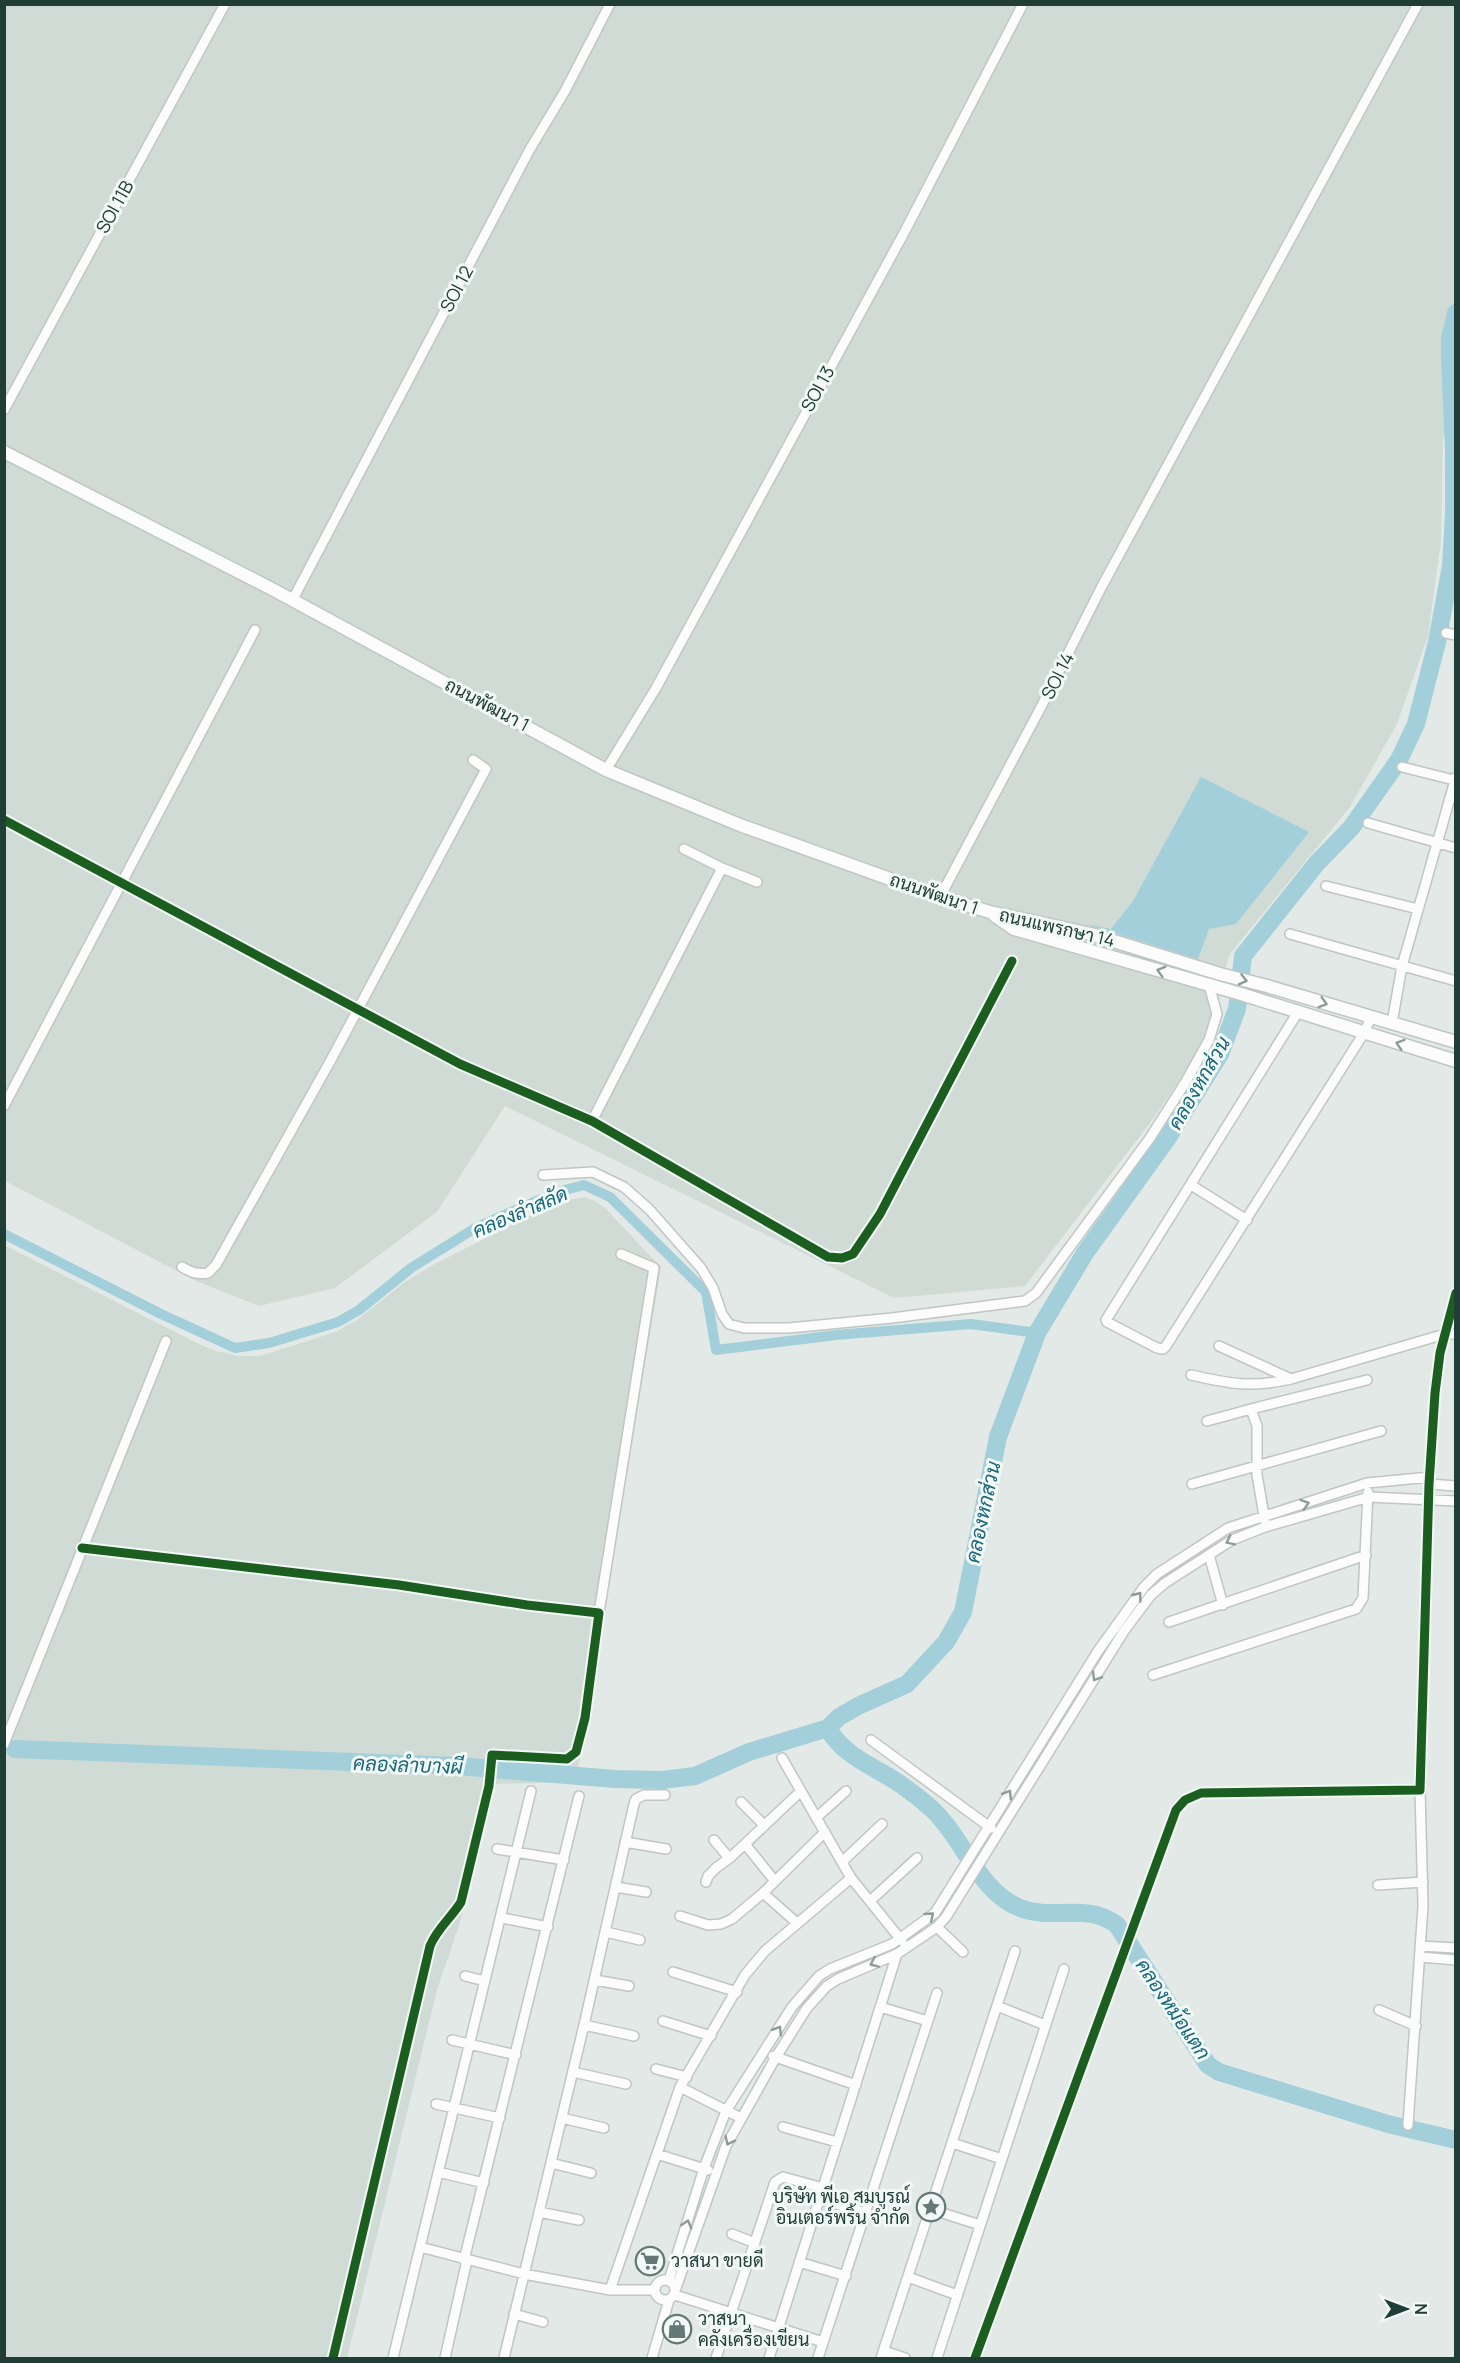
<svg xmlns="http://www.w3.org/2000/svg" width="1460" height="2363" font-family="Manrope,Sarabun,sans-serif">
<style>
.built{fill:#d1dbd6}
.water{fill:#a2cfd9}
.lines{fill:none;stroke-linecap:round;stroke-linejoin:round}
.canal{stroke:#a2cfd9;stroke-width:10}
.river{stroke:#a2cfd9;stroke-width:18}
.street-casing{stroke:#c0c6c3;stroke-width:12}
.secondary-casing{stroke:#bec7c4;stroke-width:15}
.street{stroke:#fbfcfb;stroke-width:9}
.secondary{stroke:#fbfcfb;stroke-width:12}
.cycleway-casing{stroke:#f1f8f5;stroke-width:13}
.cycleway{stroke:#1b5e20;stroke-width:9}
.oneway{stroke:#8e9c98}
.labels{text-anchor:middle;stroke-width:6;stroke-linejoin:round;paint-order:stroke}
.street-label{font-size:18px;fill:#203d36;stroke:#f1f8f5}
.poi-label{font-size:18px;fill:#203d36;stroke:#f1f8f5;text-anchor:start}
.water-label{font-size:20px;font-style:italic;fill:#18677b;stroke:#f1f8f5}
</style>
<rect width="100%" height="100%" fill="#e3e9e6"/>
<!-- built -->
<path class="built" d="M4 5H1455L1456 433 1443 436 1441 541 1428 636 1397 724 1350 807 1229 955 1215 1017 1194 1059 1150 1123 1025 1286 894 1298 505 1106 437 1212 335 1288 259 1306 196 1281 5 1181Z
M584 1197 595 1201 606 1209 661 1267 576 1782 495 1784 460 1922 437 1990 347 2358H5L4 1245 199 1344 216 1351 239 1356H260L336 1332 357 1320 405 1282 433 1265 555 1203Z"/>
<!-- water -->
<path class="water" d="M1201 777 1309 832 1236 924 1209 929 1198 959 1086 924 1111 929 1133 901Z"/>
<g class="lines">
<!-- canal -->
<path class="canal" d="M1454 450 1456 449
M4 1234 161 1314 235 1348 269 1343 338 1322 359 1310 411 1268 477 1227 557 1192 584 1185 610 1197 706 1292 716 1350 836 1335 971 1324 1037 1333"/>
<!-- river -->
<path class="river" d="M828 1728C843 1757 878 1768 903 1786 913 1793 923 1801 932 1809 964 1839 978 1891 1020 1908 1053 1921 1087 1902 1117 1925L1208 2065 1219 2072 1388 2124 1456 2140
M15 1749 457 1766 615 1779 662 1780 695 1776 749 1752 828 1728 839 1717 858 1706 907 1684 946 1642 963 1612 998 1437 1037 1333 1085 1253 1167 1139 1220 1054 1237 1009 1243 956 1317 863 1351 828 1399 760 1416 724 1437 642 1451 566 1454 514V450L1450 356V339L1456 313"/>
<!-- street casing -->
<g class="street-casing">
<path id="street" d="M4 410 225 4
M292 601 530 149 565 91 610 4
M1446 633 1456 635
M1402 767 1454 780
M606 770 656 688 905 231 1023 4
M4 820 460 1064 592 1121 828 1257 842 1258 853 1254 880 1214 1012 961
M1368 823 1456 848
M722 868 757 882
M1326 886 1418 909
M940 897 1041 707 1101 588 1418 4
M1290 934 1456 981
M1298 1012 1106 1320 1107 1322 1157 1348 1163 1349 1166 1346 1364 1033 1371 1017
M1392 1023 1402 966 1456 777
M4 1106 255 630
M592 1121 722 868 684 849
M543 1175 593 1172 624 1187 649 1209 701 1268 713 1288 722 1314 729 1324 744 1328H789L892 1318 1025 1301 1036 1293 1150 1138 1185 1083 1209 1040 1217 1014 1209 985
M1191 1185 1247 1220
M182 1267C191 1272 197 1275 208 1273L216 1265 332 1058 486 769 473 760
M1219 1346 1291 1379 1445 1334H1456
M1191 1375C1231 1384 1251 1388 1291 1379
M1207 1421 1251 1409
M1192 1484 1381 1431
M1429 1484 1456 1486
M1265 1521 1257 1475V1426L1251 1409 1367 1380
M82 1548 399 1585 527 1605 599 1613 585 1718 576 1752 567 1759 492 1755 489 1786 461 1902C451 1918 437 1929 430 1946L333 2358
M1209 1555 1223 1605
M599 1613 654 1268 621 1254
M1169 1622 1366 1555
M1153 1675 1356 1609 1363 1598 1368 1492
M871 1740 991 1828
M4 1744 166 1341
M782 1758 851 1878 902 1941
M741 1802 764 1825
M817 1817 846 1791
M714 1840 729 1858
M625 1842 666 1849
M745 1844 774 1880
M497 1849 564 1860
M842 1862 882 1824
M706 1882 708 1876 716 1868 731 1857 801 1791
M1378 1885 1423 1882
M616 1887 646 1892
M763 1893 797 1923
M870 1901 917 1858
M680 1916 708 1925 721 1924 732 1919 763 1893 825 1832
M502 1918 548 1927
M937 1927 963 1952
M606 1932 640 1940
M1420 1946 1456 1948
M1420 1957 1456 1960
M673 1972 737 1992
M465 1976 485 1981
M595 1980 629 1986
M997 2006 1045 2025
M880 2007 928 2021
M1379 2010 1416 2026
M663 2021 711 2036
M584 2025 634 2036
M452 2040 516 2055
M773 2056 856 2085
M656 2069 687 2077
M573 2072 626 2084
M680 2087 741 2118
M436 2104 500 2118
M562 2118 604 2128
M1408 2125 1423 1906 1420 1790
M783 2127 837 2142
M952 2143 1002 2159
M657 2154 708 2170
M551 2163 591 2173
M438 2172 484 2183
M820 2199 866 2213
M930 2209 980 2225
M539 2212 579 2220
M732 2234 755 2243
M420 2247 524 2274 610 2290H655
M464 2260 579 1796
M799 2262 846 2276
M908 2277 957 2295
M655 2290a10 10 0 1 1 20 0a10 10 0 1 1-20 0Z
M669 2280 704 2168 726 2111 792 2007 819 1976 830 1969 892 1944 935 1913 1098 1651 1144 1587 1157 1574 1228 1528 1367 1483 1430 1477
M676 2288 726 2146 776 2057 807 2008 827 1986 838 1979 897 1954 937 1927 946 1917 1124 1631 1151 1595 1165 1583 1232 1540 1265 1527 1369 1497 1456 1501
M610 2290 680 2087 745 1975 765 1951 851 1878
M675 2295 823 2342
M514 2314 543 2322
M884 2351 905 2358
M393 2358 531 1791
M445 2358 467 2260
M504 2358 584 2025 634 1804 636 1799 644 1795H665
M652 2358 669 2300
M716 2358 775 2182 783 2177 823 2188
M769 2358 897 1954
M818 2358 937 1993
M881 2358 1015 1951
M937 2358 1064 1969
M975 2358 1176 1810 1185 1800 1201 1793 1420 1790 1429 1484 1435 1393 1440 1353 1456 1293"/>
</g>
<!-- secondary casing -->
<g class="secondary-casing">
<path id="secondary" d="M4 452 272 589 606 770 740 825 940 897 990 912 1091 934 1220 974 1267 986 1456 1042
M994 915 1014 929 1241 994 1456 1061"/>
</g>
<!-- street -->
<use href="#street" class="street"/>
<!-- secondary -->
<use href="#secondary" class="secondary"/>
<!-- cycleway casing -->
<g class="cycleway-casing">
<path id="cycleway" d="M4 820 460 1064 592 1121 828 1257 842 1258 853 1254 880 1214 1012 961
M82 1548 399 1585 527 1605 599 1613 585 1718 576 1752 567 1759 492 1755 489 1786 461 1902C451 1918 437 1929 430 1946L333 2358
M975 2358 1176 1810 1185 1800 1201 1793 1420 1790 1429 1484 1435 1393 1440 1353 1456 1293"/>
</g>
<!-- cycleway -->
<use href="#cycleway" class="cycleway"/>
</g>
<!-- one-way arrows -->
<defs><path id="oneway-chevron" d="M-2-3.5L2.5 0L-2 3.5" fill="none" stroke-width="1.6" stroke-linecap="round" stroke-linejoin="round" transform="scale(1.5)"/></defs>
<g class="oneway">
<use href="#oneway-chevron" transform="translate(1161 971) rotate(-164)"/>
<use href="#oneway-chevron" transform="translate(1243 980) rotate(14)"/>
<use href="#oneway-chevron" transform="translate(1323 1003) rotate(16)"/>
<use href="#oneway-chevron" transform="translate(1400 1044) rotate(-163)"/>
<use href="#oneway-chevron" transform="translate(1305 1504) rotate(-17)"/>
<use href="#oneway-chevron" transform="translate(1230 1541) rotate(154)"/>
<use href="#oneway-chevron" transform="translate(1138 1596) rotate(-53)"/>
<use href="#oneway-chevron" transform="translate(1096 1677) rotate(122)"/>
<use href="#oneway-chevron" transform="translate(1008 1794) rotate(-58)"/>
<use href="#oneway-chevron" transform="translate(930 1916) rotate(-41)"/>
<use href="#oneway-chevron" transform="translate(874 1963) rotate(157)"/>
<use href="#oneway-chevron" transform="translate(778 2030) rotate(-58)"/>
<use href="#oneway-chevron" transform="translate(729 2141) rotate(116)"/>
<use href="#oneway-chevron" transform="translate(687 2224) rotate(-73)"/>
</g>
<!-- icons -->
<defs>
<g id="sight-ring" transform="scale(1.5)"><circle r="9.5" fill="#f1f8f5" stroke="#647974" stroke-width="1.5"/><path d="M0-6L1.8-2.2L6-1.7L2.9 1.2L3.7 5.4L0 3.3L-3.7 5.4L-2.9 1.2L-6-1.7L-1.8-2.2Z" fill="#647974"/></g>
<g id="supermarket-ring" transform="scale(1.5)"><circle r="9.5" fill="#f1f8f5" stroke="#647974" stroke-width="1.5"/><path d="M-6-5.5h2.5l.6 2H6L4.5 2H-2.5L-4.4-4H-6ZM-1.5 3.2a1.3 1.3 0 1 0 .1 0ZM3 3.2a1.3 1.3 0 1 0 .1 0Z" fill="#647974"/></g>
<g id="shop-ring" transform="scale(1.5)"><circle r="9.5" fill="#f1f8f5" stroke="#647974" stroke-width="1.5"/><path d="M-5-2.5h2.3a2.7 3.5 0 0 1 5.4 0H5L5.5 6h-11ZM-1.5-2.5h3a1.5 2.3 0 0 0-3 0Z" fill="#647974"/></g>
</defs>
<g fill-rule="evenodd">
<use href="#sight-ring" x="931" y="2207"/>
<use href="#supermarket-ring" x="650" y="2261"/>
<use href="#shop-ring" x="677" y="2329"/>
</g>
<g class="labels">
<!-- street labels -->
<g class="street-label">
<text transform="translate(115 207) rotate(-61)" y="6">SOI 11B</text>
<text transform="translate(457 289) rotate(-62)" y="6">SOI 12</text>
<text transform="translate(818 389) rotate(-61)" y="6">SOI 13</text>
<text transform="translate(1058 676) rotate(-63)" y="6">SOI 14</text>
<text transform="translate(487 705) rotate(28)" y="6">ถนนพัฒนา 1</text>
<text transform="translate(934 894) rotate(19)" y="6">ถนนพัฒนา 1</text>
<text transform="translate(1057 928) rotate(13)" y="6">ถนนแพรกษา 14</text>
</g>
<!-- poi labels -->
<g class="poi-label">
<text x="910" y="2203" text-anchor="end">บริษัท พีเอ สมบูรณ์<tspan x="910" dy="21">อินเตอร์พริ้น จำกัด</tspan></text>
<text x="671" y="2267">วาสนา ขายดี</text>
<text x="698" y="2325">วาสนา<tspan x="698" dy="21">คลังเครื่องเขียน</tspan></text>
</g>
<!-- water labels -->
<g class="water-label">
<text transform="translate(1199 1083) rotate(-60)" y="7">คลองหกส่วน</text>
<text transform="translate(520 1212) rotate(-23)" y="7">คลองลำสลัด</text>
<text transform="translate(983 1512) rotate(-78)" y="7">คลองหกส่วน</text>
<text transform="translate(408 1765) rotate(2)" y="7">คลองลำบางผี</text>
<text transform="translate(1173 2009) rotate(56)" y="7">คลองหม้อแตก</text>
</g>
</g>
<!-- border -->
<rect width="1460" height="2363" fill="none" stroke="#203d36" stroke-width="12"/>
<!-- north arrow -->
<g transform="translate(1406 2309) rotate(90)" stroke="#f1f8f5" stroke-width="4.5" paint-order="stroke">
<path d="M0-4.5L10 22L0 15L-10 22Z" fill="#203d36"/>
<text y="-9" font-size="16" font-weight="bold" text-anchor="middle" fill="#203d36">N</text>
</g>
</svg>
